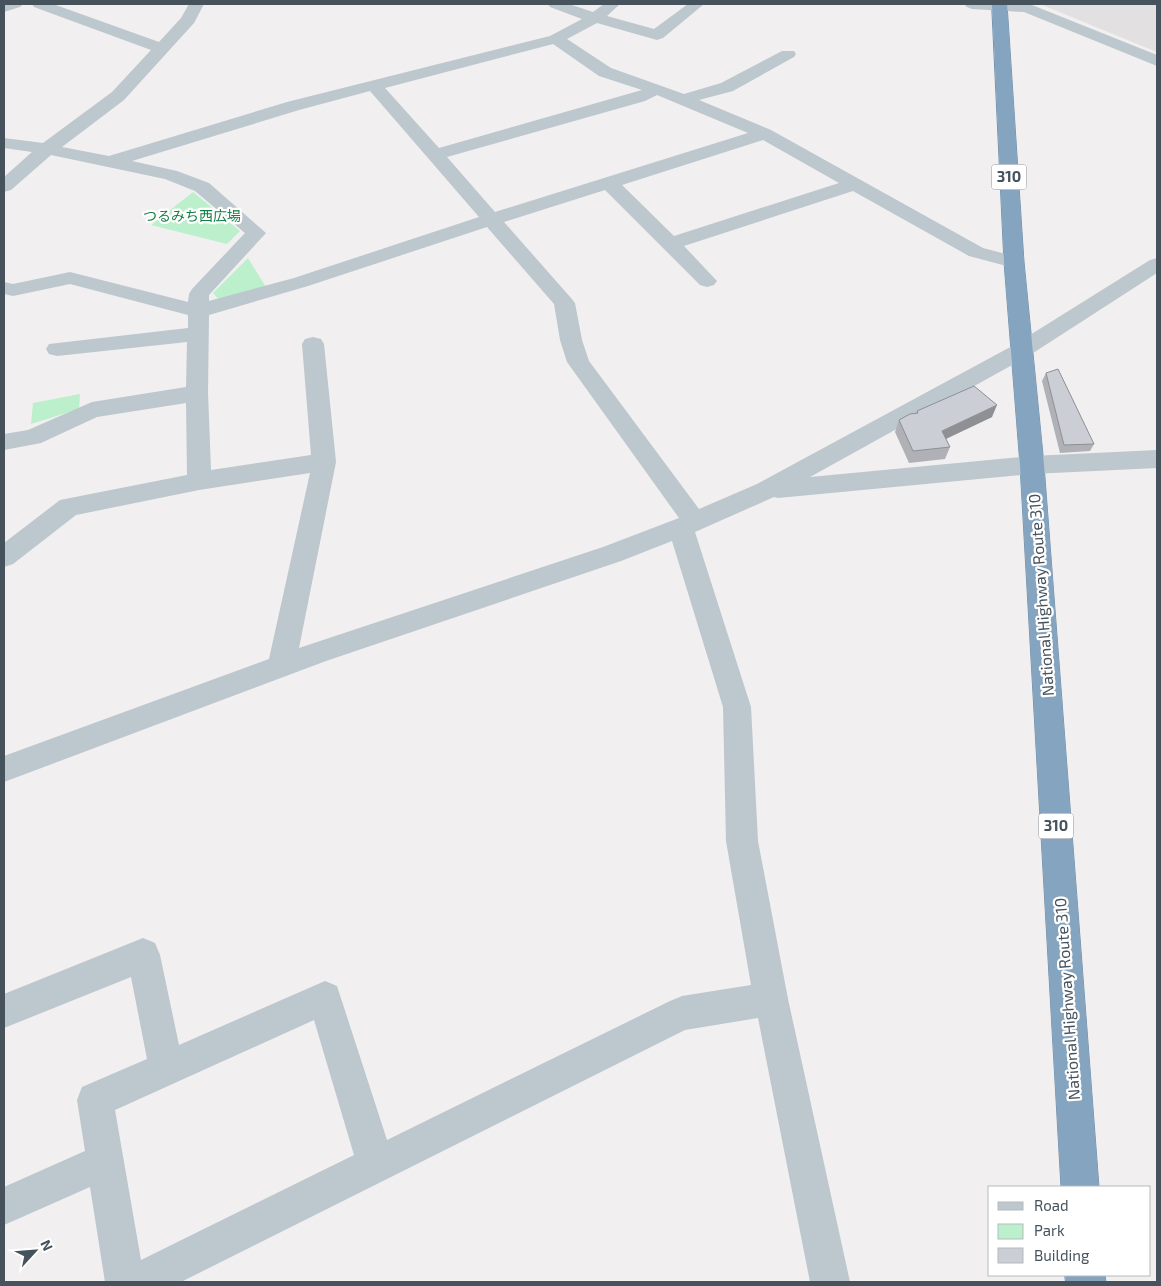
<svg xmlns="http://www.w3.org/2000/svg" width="1161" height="1286" font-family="'Exo 2','Noto Sans JP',sans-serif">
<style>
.education{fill:#e2e0e1}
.green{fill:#bcf0cd}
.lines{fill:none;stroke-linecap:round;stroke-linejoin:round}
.highway-casing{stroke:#7090ab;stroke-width:1}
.minor{fill:#bcc7ce;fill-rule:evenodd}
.highway{fill:#85a4bf;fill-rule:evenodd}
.wall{fill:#afb1b6}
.shaded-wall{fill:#8e9094}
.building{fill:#cbced4;stroke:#8e9094}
.labels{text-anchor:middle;stroke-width:4.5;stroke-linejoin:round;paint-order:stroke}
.far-park-label{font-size:14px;fill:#148144;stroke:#fff}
.shield{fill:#fff;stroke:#7e878e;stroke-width:1}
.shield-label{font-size:15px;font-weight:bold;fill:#46535d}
.street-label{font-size:16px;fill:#46535d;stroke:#fff}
</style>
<rect width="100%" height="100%" fill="#f1efef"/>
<!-- education -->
<path class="education" d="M1040 4H1157V52L1091 25Z"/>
<!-- green -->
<path class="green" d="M193 192 240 231 227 244 151 225Z
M248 258 266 287 219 300 213 293Z
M80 394 79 409 31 424 33 403Z"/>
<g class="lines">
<!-- highway casing -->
<g class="highway-casing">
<path id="highway" d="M992 4H1007L1024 262 1044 465 1099 1187H1061L1020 465 1004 262Z
M1065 1275H1105L1106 1282H1066Z"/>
</g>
<!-- minor -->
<path class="minor" d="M4 4H23L20 7 4 12Z
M32 4H53L159 42 181 18 189 4H204L194 23 124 100 62 147 109 156 287 102 550 36 582 19 550 7 548 4H569L593 12 604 4H620L607 16 654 29 688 4H704L663 38 657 40 597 23 567 39 611 68 684 94 721 83 782 51H794L796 54 794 57 733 91 699 100 771 130 983 248 1021 258 1024 262 1021 266 1014 268 969 256 853 191 684 246 717 281 714 285 707 287 700 285 605 190 504 222 571 298 575 303 582 340 589 361 699 509 757 484 1014 345 1150 260 1157 258V273L1030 355 810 477 1032 456 1157 450V468L1032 474 778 498 774 497 695 532 751 707 758 841 788 999 850 1282H810L758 1018 685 1030 181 1282H105L90 1187 4 1225V1187L85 1151 77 1100 82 1087 147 1059 131 977 4 1028V994L143 938 155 943 160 955 179 1045 325 981 337 986 387 1140 670 1001 682 996 751 985 726 841 723 707 672 541 621 561 326 661 4 782V756L269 659 310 473 199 490 76 515 13 564 4 567V543L60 500 187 475 186 403 97 417 41 443 4 450V434L28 430 92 402 186 387 187 342 57 356 49 354 46 349 49 344 188 328V315L70 284 13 296 4 294V282L13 284 70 272 188 302 189 294 192 289 245 233 195 191 165 179 51 155 11 190 4 192V177L32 152 4 148V138L43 143 112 92 151 50 34 7ZM553 44 599 76 642 90 439 148 385 88ZM370 91 479 217 294 278 209 301V295L266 233 209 183 177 171 132 161 299 110ZM657 95 748 133 495 212 447 157 645 101ZM763 140 839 183 674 236 622 185ZM487 227 554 304 560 340 567 362 679 518 603 547 299 648 336 462 324 344 321 339 313 337 305 339 302 344 311 455 211 470 208 393 209 315 308 286ZM314 1020 354 1155 141 1260 115 1110Z
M964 4 1032 5 1157 55V66L1024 12 972 9 967 7Z"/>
<!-- highway -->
<use href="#highway" class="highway"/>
</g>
<!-- wall -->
<path class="wall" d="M1046 373 1094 444 1090 451 1060 453 1042 381Z
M917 411 992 417 946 439 950 447 945 459 909 463 895 432 899 420 916 414Z"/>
<!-- shaded-wall -->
<path class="shaded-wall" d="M997 405 992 417 937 443 942 431Z"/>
<!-- building -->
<path class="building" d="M1058 369 1094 444 1064 445 1046 373Z
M974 386 997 405 942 431 950 447 913 451 899 420 910 414 918 413 917 411Z"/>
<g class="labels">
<!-- far-park labels -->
<g class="far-park-label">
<text x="192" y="221">つるみち西広場</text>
</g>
<!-- shield labels -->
<g class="shield">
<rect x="991.5" y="164.5" width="35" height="25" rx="4"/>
<rect x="1038.5" y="813.5" width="35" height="25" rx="4"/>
</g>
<g class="shield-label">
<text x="1009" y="182">310</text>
<text x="1056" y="831">310</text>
</g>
<!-- street labels -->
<g class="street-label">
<text transform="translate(1041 595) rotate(-94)" y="6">National Highway Route 310</text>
<text transform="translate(1067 999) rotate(-94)" y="6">National Highway Route 310</text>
</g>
</g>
<!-- border -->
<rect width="1161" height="1286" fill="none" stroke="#46535d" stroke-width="10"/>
<!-- legend -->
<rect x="988" y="1186" width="162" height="90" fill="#ffffff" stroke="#b5babe"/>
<rect x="998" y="1202" width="25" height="8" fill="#bcc7ce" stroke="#b5babe"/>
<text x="1034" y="1211" font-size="15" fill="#46535d">Road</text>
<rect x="998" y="1224" width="25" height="15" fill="#bcf0cd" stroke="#b5babe"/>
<text x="1034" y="1236" font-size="15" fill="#46535d">Park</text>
<rect x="998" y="1248" width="25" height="15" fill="#cbced4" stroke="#b5babe"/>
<text x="1034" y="1261" font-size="15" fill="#46535d">Building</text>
<!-- north arrow -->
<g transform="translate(35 1251) rotate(64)" stroke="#ffffff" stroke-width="4" paint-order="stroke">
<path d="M0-4L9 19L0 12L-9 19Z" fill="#46535d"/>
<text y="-8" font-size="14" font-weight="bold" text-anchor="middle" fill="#46535d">N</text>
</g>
</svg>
